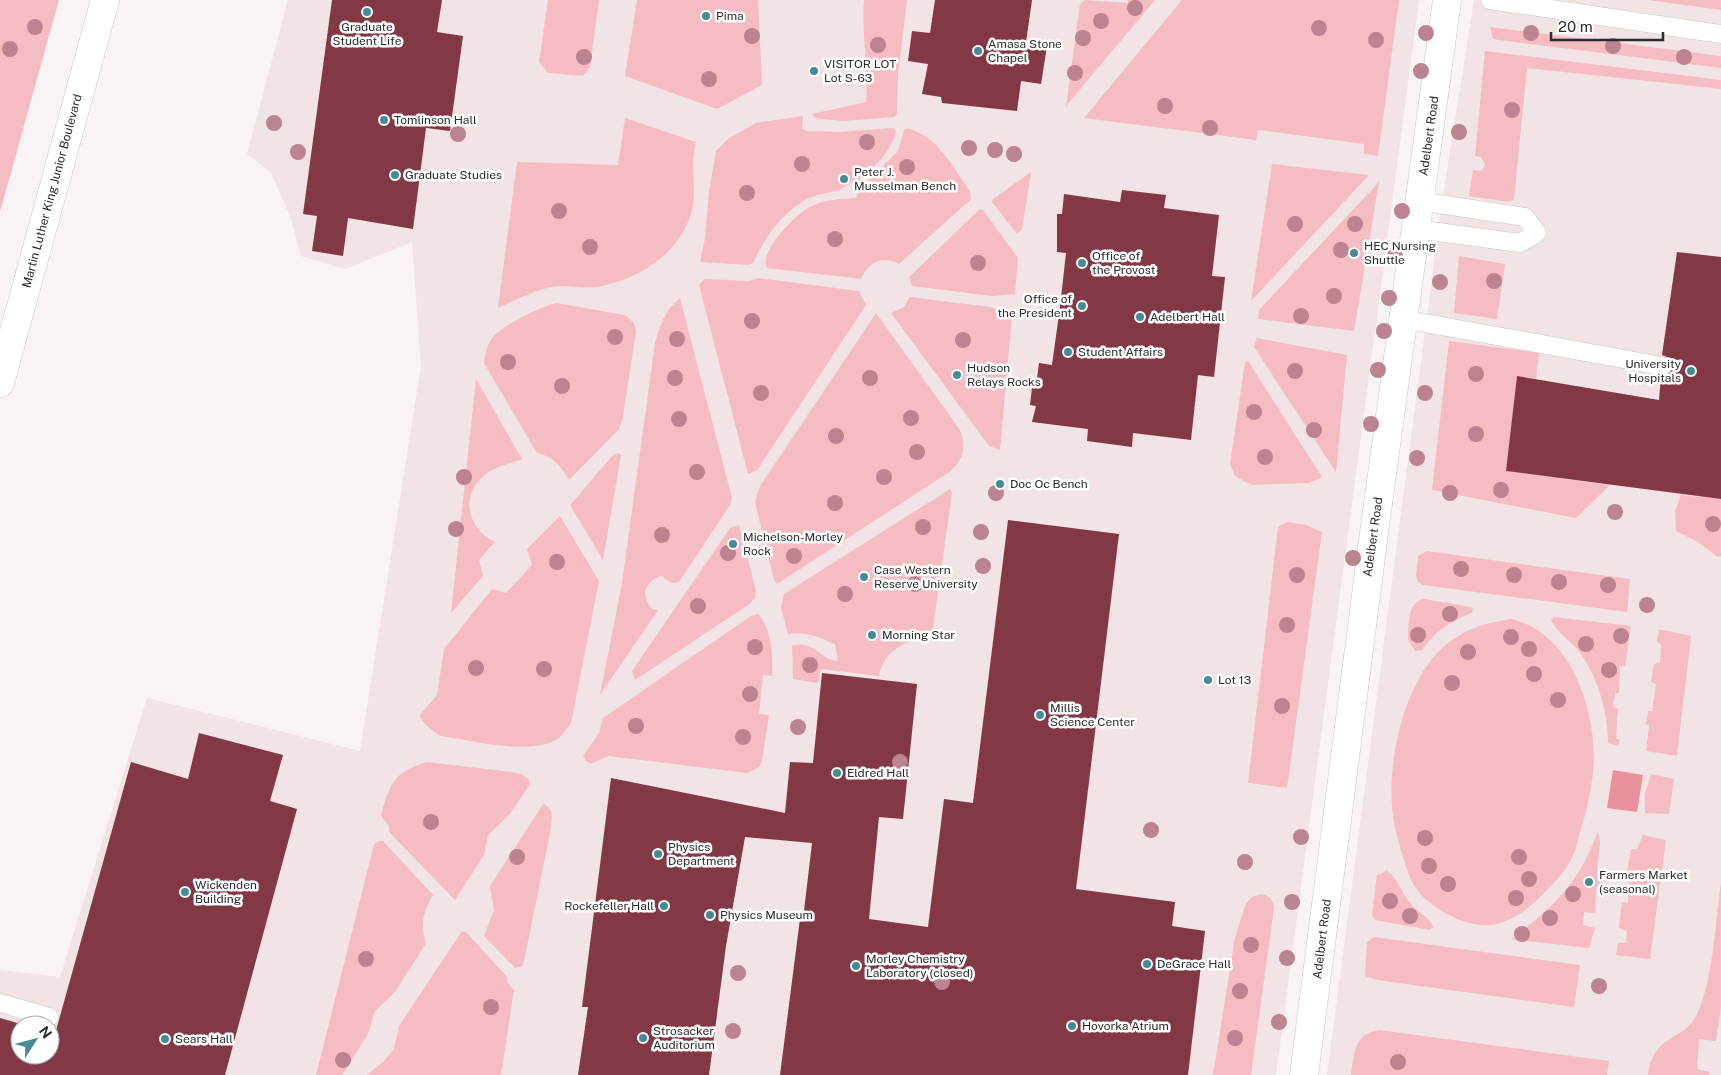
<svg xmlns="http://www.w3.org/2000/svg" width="1721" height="1075" font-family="'Public Sans',sans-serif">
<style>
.built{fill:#f2e3e4;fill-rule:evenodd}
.green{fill:#f5bdc3}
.water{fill:#e7929d}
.building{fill:#833845}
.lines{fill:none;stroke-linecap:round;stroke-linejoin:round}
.service-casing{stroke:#cac4c5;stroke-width:19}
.tertiary-casing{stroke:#cac4c5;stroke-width:29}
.secondary-casing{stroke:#cac4c5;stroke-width:29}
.service{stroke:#fff;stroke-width:18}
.tertiary{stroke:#fff;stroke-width:28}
.secondary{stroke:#fff;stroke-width:28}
.tree{fill:#bc8390}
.poi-dot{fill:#458b95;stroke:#fff;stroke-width:2}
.labels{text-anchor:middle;stroke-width:5;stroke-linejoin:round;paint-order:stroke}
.poi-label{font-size:12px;fill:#2d2b2b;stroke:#fff;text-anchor:start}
.street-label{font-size:12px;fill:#2d2b2b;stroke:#fff}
</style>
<rect width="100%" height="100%" fill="#f9f3f4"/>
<!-- built -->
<path class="built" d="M288 0H1419L1276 1075H0V970L60 977 147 698 360 751 421 366 412 242 345 269 301 256 290 216 271 173 247 154ZM20 1025H50V1055H20Z
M1474 0H1721V1075H1327L1442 202Z"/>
<!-- green -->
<path class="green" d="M0 0H59L0 212Z
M548 0H599L590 67 583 76 548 73 539 62Z
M637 0H758L762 85 717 109 625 76Z
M864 0H907L898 74 897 114 894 117 843 121 814 118 812 114 866 102C869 68 861 34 864 0Z
M1085 0 1128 3V0H1155L1066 106 1080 4Z
M1182 0H1399L1378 156 1364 154V144L1258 130 1256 140 1084 118Z
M1648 0H1721V10Z
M1490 27 1721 56V68L1499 40 1493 39Z
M1485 51 1721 80V89L1527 68 1514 199 1510 202 1469 196 1473 170 1482 171 1485 164 1481 157 1475 156Z
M803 116 802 128 806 131 838 132 893 128 896 131C891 154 873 167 856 182 848 182 846 188 839 190 829 193 818 194 809 198 783 211 765 237 753 263L749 265 700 262 705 238 709 191 716 151 729 138 756 123Z
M625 118 696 142C689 167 698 190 691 214 679 254 637 281 596 287 581 289 566 284 551 287 533 291 515 300 498 308L517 162 618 165Z
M907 128C939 137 951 165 970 191L971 199 899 264C883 255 868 262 861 279L767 268C758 251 798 211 814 205 828 199 842 199 856 198L860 189 898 151 904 130Z
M1272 164 1369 175 1251 301Z
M1031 172 1022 229 1017 234 992 202 993 199Z
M1379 182 1354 331 1258 319 1259 310Z
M980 209 983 210 1018 258 1015 294 992 296 912 286 909 277Z
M1459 256 1505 264 1497 319 1454 313Z
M759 278 859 291 866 305 757 470 748 474 699 285 704 279 749 281Z
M910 297 991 307 1012 316 1000 450 989 446 891 313 904 307Z
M680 298 732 498 730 505 679 582 672 583 661 576C643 582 641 596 652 609L658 610 600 695 622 583 655 343C660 325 665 310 680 298Z
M556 303 625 315 634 323 636 331 622 422 619 429 569 480C560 465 554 457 537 453L484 363C485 354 487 344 493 337 506 323 538 308 556 303Z
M876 313 960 430C966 447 964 458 951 471L777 584 774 580 755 502 760 486Z
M1257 338 1347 355 1336 472 1254 347Z
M1449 341 1539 353 1536 379 1517 376 1507 471 1610 485 1576 518 1432 490Z
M1248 361 1322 477 1309 483 1251 485 1235 476 1230 464 1245 362Z
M476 379 522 459C511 463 495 467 486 474 459 494 467 529 495 542L479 560 483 576 451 613Z
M618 453 621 455 603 560 570 505 613 455Z
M950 489 952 493 932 635C908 641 884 648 879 676L821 669 818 683 793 679 792 645C818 641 819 660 838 661L835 644C819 637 806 631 788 634L781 607 784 594Z
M1681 495 1721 499V556L1718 557 1698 542 1676 531 1675 511Z
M560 516 599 581 571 723C567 728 563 734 559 738 532 757 471 740 440 736L428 727 419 716 437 695 444 649 492 589 506 593 532 565 527 549Z
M1287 522 1306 525 1322 532 1287 788 1248 783 1278 527Z
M739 525 756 590 755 598 748 605 635 680 632 671 730 528Z
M1427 551 1630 579 1627 612 1423 585 1418 582 1416 575 1418 556Z
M1424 599 1471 607 1473 610 1471 613C1450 622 1435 631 1422 650L1415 651 1408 640C1409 625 1407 602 1424 599Z
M758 614C772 628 773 657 772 676L763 675 759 714 769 715 762 761 759 767 747 773 608 756 591 764 586 761 583 756 599 733 603 718 751 616Z
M1554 617 1631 626 1625 666H1620L1619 693H1615L1613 707 1618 709 1616 739 1620 740 1618 746 1608 743C1608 711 1597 674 1577 649 1569 640 1556 631 1551 620Z
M1511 619C1569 632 1594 704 1594 758 1593 782 1588 806 1581 829 1578 839 1576 851 1571 860 1563 874 1551 886 1540 897 1527 910 1507 925 1488 925 1474 926 1461 921 1449 915 1435 908 1421 897 1413 884 1408 875 1406 866 1403 857 1398 840 1393 824 1392 806 1388 756 1406 675 1448 643 1468 628 1487 622 1511 619Z
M1659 629 1691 636 1677 756 1646 751 1649 725 1646 724 1648 711H1652L1656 684 1651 682 1654 664 1660 663 1661 645 1657 641Z
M427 762 512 772 522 774 529 780 530 784 509 815 488 835 484 855 455 900 389 832V826L381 816C389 785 394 771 427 762Z
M1651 774 1674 779 1669 814 1645 813V794Z
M543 804C556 809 551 822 550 833L524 961 522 966 515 968 484 936 494 910 490 886Z
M1598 831 1600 843 1597 870 1603 873 1602 887H1596L1595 913 1584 912 1583 925 1595 928 1589 948 1512 939C1556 904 1578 885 1598 831Z
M1643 835 1666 840 1650 959 1616 955 1618 943H1626L1627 931 1619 928 1622 902 1628 903 1630 874 1627 873 1631 849H1637Z
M379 841H383L433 895C423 912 420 924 426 943L395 992 375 1011 368 1034 342 1075H316L374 844Z
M1387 871C1398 878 1402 894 1411 904 1417 912 1430 917 1433 927L1430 930 1375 920 1372 915 1377 875Z
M1721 883V1007L1716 1041 1699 1039 1697 1069 1710 1072 1709 1075H1648C1654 1031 1684 1044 1698 1012 1714 974 1715 923 1721 883Z
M1260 894C1270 896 1272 898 1274 908L1251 1075H1213L1235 937 1246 903 1252 897Z
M462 931 467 933 507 977V982L514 990 501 1075H367L383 1062 394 1049 399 1026Z
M1374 937 1580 965 1574 1007 1377 980 1365 976 1367 942Z
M1379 1030 1609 1061 1607 1075H1351C1354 1054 1354 1033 1379 1030Z"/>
<!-- water -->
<path class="water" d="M1613 770 1643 775 1637 812 1607 808Z"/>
<!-- building -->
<path class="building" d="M332 0H442L437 32 463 36 450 131 426 128 413 229 348 218 343 256 312 251 317 216 303 214Z
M935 0H1032L1026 42 1047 46 1041 84 1021 81 1017 111 942 103 941 97 922 94 928 64 908 61 912 31 930 33Z
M1122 190 1166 195 1164 208 1219 215 1212 276 1225 277 1214 377 1198 375 1191 440 1133 433 1132 447 1087 441 1088 429 1032 422 1036 406 1030 405 1033 379H1037L1039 363 1052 365 1060 307 1066 253 1057 252V214H1062L1064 194 1120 202Z
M1677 252 1721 257V499L1506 471 1517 376 1659 400 1661 376 1670 373 1672 367 1669 358 1662 355Z
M1008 520 1119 534 1076 889 1175 902 1172 926 1205 931 1188 1075H780L801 911H804L812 843 745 837 726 946 709 1075H578L588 1007H582L611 778 785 813 790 762 813 763 822 673 917 684 903 819 879 817 869 919 928 927 944 799 973 803Z
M199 733 283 755 270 801 297 809 225 1075H0V1018L24 1025H20V1055H50V1032L55 1034 131 762 188 779Z"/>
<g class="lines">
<!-- service casing -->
<g class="service-casing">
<path id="service" d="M1490 0 1721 34
M1416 229 1520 243 1537 233 1525 217 1419 201
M1403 319 1662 366
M0 1003 49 1017"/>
</g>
<!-- tertiary casing -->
<g class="tertiary-casing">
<path id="tertiary" d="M1304 1075 1374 533 1447 0"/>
</g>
<!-- secondary casing -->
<g class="secondary-casing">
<path id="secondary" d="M0 383 105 0"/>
</g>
<!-- service -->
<use href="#service" class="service"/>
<!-- tertiary -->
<use href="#tertiary" class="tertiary"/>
<!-- secondary -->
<use href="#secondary" class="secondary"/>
</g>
<!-- trees -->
<g class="tree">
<circle cx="1135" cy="8" r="8"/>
<circle cx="1101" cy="21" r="8"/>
<circle cx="35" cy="27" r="8"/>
<circle cx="1319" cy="28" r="8"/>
<circle cx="1426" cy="33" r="8"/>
<circle cx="1531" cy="33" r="8"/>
<circle cx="752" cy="36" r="8"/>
<circle cx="1083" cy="38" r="8"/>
<circle cx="1376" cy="40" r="8"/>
<circle cx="878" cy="45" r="8"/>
<circle cx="1613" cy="46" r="8"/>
<circle cx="10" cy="49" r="8"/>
<circle cx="584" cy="57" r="8"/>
<circle cx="1684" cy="57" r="8"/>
<circle cx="1421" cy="71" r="8"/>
<circle cx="1075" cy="73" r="8"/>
<circle cx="709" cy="79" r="8"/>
<circle cx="1165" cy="106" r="8"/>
<circle cx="1512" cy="110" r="8"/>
<circle cx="274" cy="123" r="8"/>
<circle cx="1210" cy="128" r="8"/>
<circle cx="1459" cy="132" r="8"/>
<circle cx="458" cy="134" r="8"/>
<circle cx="867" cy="142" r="8"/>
<circle cx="969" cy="148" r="8"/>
<circle cx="995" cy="150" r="8"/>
<circle cx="298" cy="152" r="8"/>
<circle cx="1014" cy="154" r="8"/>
<circle cx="802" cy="164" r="8"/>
<circle cx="907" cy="167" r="8"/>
<circle cx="747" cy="193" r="8"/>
<circle cx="559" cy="211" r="8"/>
<circle cx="1402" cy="211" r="8"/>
<circle cx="1295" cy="224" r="8"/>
<circle cx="1355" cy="224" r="8"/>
<circle cx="835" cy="239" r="8"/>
<circle cx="590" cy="247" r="8"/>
<circle cx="1341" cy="250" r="8"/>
<circle cx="1395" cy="256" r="8"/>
<circle cx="978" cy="263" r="8"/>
<circle cx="1494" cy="281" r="8"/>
<circle cx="1440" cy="282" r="8"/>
<circle cx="1334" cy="296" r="8"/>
<circle cx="1389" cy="298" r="8"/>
<circle cx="1301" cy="316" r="8"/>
<circle cx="752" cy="321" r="8"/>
<circle cx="1384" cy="331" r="8"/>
<circle cx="615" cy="337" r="8"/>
<circle cx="677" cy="339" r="8"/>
<circle cx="963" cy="340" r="8"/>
<circle cx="508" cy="362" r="8"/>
<circle cx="1378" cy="370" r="8"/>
<circle cx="1295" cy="371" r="8"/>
<circle cx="1476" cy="374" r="8"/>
<circle cx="675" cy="378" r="8"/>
<circle cx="870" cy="378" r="8"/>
<circle cx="562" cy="386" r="8"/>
<circle cx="761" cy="393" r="8"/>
<circle cx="1425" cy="393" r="8"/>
<circle cx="1254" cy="412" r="8"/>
<circle cx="911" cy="418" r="8"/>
<circle cx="679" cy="419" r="8"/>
<circle cx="1371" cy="424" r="8"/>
<circle cx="1314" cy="430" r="8"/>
<circle cx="1476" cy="434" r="8"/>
<circle cx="836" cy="436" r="8"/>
<circle cx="917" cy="452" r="8"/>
<circle cx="1265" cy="457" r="8"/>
<circle cx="1417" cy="458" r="8"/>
<circle cx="697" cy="472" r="8"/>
<circle cx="464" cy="477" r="8"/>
<circle cx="884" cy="477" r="8"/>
<circle cx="1501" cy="490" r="8"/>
<circle cx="996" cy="493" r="8"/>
<circle cx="1450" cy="493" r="8"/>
<circle cx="835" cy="503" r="8"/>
<circle cx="1615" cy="512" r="8"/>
<circle cx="1713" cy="524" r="8"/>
<circle cx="923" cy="527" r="8"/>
<circle cx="456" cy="529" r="8"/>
<circle cx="981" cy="532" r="8"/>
<circle cx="662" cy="535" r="8"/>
<circle cx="728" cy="553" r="8"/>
<circle cx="794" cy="556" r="8"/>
<circle cx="1353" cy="558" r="8"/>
<circle cx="557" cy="562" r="8"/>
<circle cx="983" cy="566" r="8"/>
<circle cx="1461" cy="569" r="8"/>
<circle cx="1297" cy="575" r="8"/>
<circle cx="1514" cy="575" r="8"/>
<circle cx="1559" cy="582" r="8"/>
<circle cx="915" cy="584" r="8"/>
<circle cx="1608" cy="585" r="8"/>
<circle cx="845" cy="594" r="8"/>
<circle cx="1647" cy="605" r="8"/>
<circle cx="698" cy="606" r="8"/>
<circle cx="1450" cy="614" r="8"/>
<circle cx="1287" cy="625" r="8"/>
<circle cx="1418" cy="635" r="8"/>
<circle cx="1621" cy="636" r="8"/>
<circle cx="1511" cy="637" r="8"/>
<circle cx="1586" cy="644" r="8"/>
<circle cx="755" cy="647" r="8"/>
<circle cx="1529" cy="649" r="8"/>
<circle cx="1468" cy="652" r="8"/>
<circle cx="810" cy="665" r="8"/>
<circle cx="476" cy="668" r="8"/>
<circle cx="544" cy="669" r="8"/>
<circle cx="1609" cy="670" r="8"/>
<circle cx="1534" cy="674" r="8"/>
<circle cx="1452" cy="683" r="8"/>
<circle cx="750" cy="694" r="8"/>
<circle cx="1558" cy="700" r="8"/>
<circle cx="1282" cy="706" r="8"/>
<circle cx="636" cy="726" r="8"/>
<circle cx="798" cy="727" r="8"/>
<circle cx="743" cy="737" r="8"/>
<circle cx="900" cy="762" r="8"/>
<circle cx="431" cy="822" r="8"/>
<circle cx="1151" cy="830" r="8"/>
<circle cx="1301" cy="837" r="8"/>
<circle cx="1425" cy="838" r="8"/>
<circle cx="517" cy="857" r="8"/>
<circle cx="1519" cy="857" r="8"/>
<circle cx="1245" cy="862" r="8"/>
<circle cx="1429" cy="866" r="8"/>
<circle cx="1529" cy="879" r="8"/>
<circle cx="1448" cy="884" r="8"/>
<circle cx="1573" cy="894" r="8"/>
<circle cx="1516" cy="898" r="8"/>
<circle cx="1390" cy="901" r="8"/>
<circle cx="1292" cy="902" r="8"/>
<circle cx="1410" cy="916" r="8"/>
<circle cx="1550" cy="918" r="8"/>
<circle cx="1522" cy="934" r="8"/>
<circle cx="1251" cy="945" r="8"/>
<circle cx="1287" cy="958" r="8"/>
<circle cx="366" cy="959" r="8"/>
<circle cx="738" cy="973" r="8"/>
<circle cx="942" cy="982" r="8"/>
<circle cx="1599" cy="986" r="8"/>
<circle cx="1240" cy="991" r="8"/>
<circle cx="491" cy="1007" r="8"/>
<circle cx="1279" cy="1022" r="8"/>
<circle cx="733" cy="1031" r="8"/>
<circle cx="1235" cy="1038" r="8"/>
<circle cx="343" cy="1060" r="8"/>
<circle cx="1398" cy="1062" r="8"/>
</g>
<!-- markers -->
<g class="poi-dot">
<circle cx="367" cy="12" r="5"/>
<circle cx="706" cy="16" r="5"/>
<circle cx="978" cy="51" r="5"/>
<circle cx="814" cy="71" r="5"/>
<circle cx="384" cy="120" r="5"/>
<circle cx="395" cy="175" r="5"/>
<circle cx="844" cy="179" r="5"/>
<circle cx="1354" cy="253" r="5"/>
<circle cx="1082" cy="263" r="5"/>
<circle cx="1082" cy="306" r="5"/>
<circle cx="1140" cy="317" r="5"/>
<circle cx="1068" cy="352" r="5"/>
<circle cx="1691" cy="371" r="5"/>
<circle cx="957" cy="375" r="5"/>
<circle cx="1000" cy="484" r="5"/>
<circle cx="733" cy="544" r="5"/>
<circle cx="864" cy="577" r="5"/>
<circle cx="872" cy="635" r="5"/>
<circle cx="1208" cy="680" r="5"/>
<circle cx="1040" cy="715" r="5"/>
<circle cx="837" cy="773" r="5"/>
<circle cx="658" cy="854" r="5"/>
<circle cx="1589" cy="882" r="5"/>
<circle cx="185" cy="892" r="5"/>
<circle cx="664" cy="906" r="5"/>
<circle cx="710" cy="915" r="5"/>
<circle cx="1147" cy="964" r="5"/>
<circle cx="856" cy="966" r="5"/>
<circle cx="1072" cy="1026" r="5"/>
<circle cx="643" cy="1038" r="5"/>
<circle cx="165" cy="1039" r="5"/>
</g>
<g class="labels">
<!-- poi labels -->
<g class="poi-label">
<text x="716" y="20">Pima</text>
<text x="367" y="31" text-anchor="middle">Graduate<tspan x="367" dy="14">Student Life</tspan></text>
<text x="988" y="48">Amasa Stone<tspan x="988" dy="14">Chapel</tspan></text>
<text x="824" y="68">VISITOR LOT<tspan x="824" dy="14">Lot S-63</tspan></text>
<text x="394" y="124">Tomlinson Hall</text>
<text x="854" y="176">Peter J.<tspan x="854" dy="14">Musselman Bench</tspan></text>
<text x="405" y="179">Graduate Studies</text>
<text x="1364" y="250">HEC Nursing<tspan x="1364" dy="14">Shuttle</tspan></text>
<text x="1092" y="260">Office of<tspan x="1092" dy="14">the Provost</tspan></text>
<text x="1072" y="303" text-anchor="end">Office of<tspan x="1072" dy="14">the President</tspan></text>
<text x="1150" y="321">Adelbert Hall</text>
<text x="1078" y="356">Student Affairs</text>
<text x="1681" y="368" text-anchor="end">University<tspan x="1681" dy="14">Hospitals</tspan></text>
<text x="967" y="372">Hudson<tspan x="967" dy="14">Relays Rocks</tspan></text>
<text x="1010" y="488">Doc Oc Bench</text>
<text x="743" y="541">Michelson-Morley<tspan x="743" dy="14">Rock</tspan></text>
<text x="874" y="574">Case Western<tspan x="874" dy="14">Reserve University</tspan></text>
<text x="882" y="639">Morning Star</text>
<text x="1218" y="684">Lot 13</text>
<text x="1050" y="712">Millis<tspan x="1050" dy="14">Science Center</tspan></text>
<text x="847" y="777">Eldred Hall</text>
<text x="668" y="851">Physics<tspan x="668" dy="14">Department</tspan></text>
<text x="1599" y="879">Farmers Market<tspan x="1599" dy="14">(seasonal)</tspan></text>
<text x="195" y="889">Wickenden<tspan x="195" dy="14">Building</tspan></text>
<text x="654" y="910" text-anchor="end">Rockefeller Hall</text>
<text x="720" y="919">Physics Museum</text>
<text x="866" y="963">Morley Chemistry<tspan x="866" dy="14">Laboratory (closed)</tspan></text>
<text x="1157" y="968">DeGrace Hall</text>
<text x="1082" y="1030">Hovorka Atrium</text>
<text x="653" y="1035">Strosacker<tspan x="653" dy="14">Auditorium</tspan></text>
<text x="175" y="1043">Sears Hall</text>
</g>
<!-- street labels -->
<g class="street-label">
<text transform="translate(1429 136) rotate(-82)" y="4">Adelbert Road</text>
<text transform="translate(52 191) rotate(-75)" y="4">Martin Luther King Junior Boulevard</text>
<text transform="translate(1373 537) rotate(-82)" y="4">Adelbert Road</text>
<text transform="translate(1322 939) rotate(-83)" y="4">Adelbert Road</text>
</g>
</g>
<!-- north arrow -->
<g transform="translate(35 1040) rotate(54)"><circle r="24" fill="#ffffff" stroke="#abaaaa"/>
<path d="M0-4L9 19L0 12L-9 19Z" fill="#458b95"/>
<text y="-8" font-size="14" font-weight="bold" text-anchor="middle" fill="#2d2b2b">N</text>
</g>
<!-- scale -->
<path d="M1551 32v8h112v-8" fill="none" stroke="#2d2b2b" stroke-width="2.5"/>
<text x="1558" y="32" font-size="15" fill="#2d2b2b" stroke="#ffffff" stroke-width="4" paint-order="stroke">20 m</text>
</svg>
